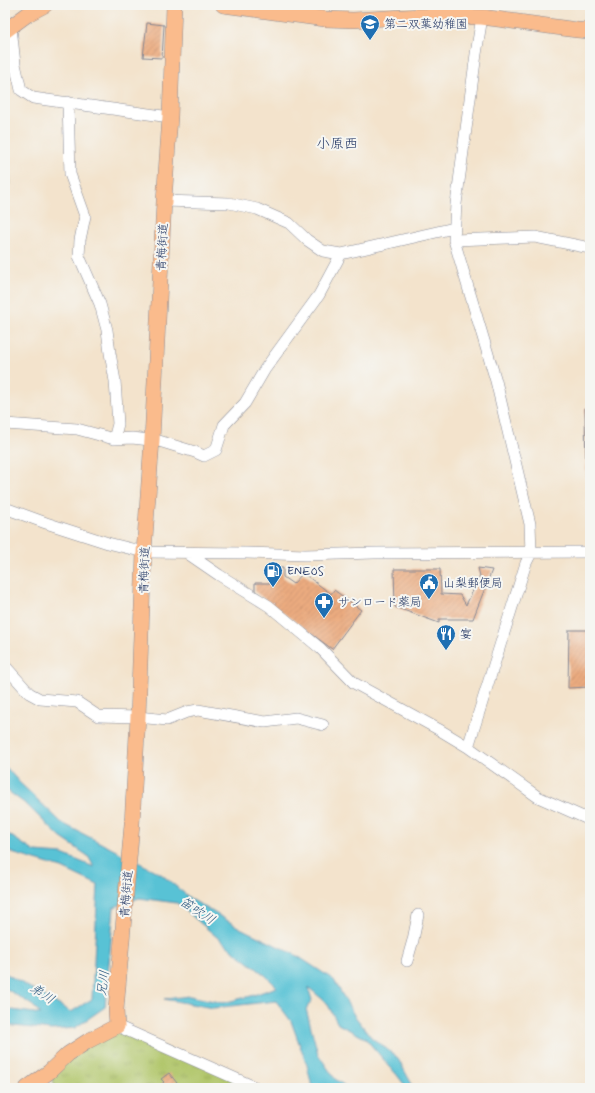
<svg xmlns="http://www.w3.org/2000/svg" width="595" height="1093" font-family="Mynerve,'Klee One',sans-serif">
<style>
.forest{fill:url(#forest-firs);stroke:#546d5e}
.park{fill:url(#park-tufts);stroke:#667a64}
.water{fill:#59c2d5;stroke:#3a789a}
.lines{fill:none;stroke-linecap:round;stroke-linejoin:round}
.stream{stroke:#59c2d5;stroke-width:3.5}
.building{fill:url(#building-hatch)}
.minor-casing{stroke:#878995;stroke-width:12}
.major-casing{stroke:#878995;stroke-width:16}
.minor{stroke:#fff;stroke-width:11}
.major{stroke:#fabb8c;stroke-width:15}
.labels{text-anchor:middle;stroke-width:4;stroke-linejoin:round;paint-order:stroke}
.poi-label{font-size:12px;fill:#1b2f5e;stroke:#f6f6f2;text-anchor:start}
.street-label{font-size:12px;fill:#1b2f5e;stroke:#f6f6f2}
.water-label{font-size:13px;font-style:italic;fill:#2e5b82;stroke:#f6f6f2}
.quarter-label{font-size:14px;fill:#1b2f5e;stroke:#f6f6f2}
</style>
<defs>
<pattern id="forest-firs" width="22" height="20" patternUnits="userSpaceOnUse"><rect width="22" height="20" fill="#8cab5e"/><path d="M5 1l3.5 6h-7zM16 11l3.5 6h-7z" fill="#728c51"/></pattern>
<pattern id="park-tufts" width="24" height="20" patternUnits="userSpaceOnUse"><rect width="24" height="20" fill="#b1c66a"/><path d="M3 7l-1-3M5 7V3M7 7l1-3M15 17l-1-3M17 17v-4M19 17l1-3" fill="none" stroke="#98aa5e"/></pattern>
<pattern id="building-hatch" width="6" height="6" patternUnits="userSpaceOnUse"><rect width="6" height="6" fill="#ebab7f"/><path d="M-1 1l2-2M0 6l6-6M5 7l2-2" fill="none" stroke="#c99370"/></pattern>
</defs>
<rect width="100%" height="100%" fill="#f6f6f2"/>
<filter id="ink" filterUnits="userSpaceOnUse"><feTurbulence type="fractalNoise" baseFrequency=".025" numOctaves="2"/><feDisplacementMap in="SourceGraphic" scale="8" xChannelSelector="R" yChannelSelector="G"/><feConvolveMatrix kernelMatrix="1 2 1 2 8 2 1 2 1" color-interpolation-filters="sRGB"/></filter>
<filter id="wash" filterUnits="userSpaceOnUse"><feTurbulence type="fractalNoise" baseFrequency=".012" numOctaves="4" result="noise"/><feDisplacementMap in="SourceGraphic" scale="16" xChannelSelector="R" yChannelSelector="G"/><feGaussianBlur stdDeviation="0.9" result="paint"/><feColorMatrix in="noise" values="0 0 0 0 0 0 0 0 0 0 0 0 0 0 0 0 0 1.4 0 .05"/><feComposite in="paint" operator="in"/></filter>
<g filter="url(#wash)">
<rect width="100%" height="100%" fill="#f3e3cc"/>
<!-- forest -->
<path class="forest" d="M5 108 6 110 10 183 5 189Z"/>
<!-- park -->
<path class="park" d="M117 1026 255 1088H56L49 1072Z"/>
<!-- water -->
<path class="water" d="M5 766 19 782 62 823 161 874 191 899 240 928 296 955 334 980 354 1015 371 1037 397 1057 414 1088H407L397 1075 365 1038 338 1024 327 1003 308 987 312 1000 306 1009 318 1054 335 1079 348 1088H316L312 1087 307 1065 291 1021 276 1001 213 1008 164 999 190 996 223 1003 251 996 277 987 265 975 225 944 177 903 139 898 114 907 105 1007 75 1028 52 1030 5 1025V1009L41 1014 32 1005 5 988V973L71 1012 92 999 98 885 62 868 12 853 5 848V832L35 852 62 854 94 867 88 856 60 837 27 805 5 789Z"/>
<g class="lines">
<!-- stream -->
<path class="stream" d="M5 176V185"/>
</g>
<g id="blocks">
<!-- building -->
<path class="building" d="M147 23 164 25 162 58 143 57Z
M5 44 12 63 5 65Z
M585 408H590V479H586Z
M271 568H283V577L293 584 303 573 331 594 334 590 361 610 332 649 255 592V583H270Z
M478 568 492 570 473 619H439V623L395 607 394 569H440L441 594 460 595 466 605 480 576Z
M569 630H590V687L568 688Z
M169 1073 181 1088H157L164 1082 161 1079Z"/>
</g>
</g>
<g filter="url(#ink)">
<use href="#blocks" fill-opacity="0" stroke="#878995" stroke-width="1"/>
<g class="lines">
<!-- minor casing -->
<g class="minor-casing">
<path id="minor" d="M11 27 15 64 21 90 33 98 170 117
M68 102 70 174 85 216 80 240 79 256 100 304 107 330 110 353 115 381 118 424 114 439
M164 201 229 203 257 209 289 223 307 240 323 251 341 254 454 228
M454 240 535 237 590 248
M5 424 77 429 114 439 132 438 159 441 195 452 204 456 216 450 224 425 245 403 265 369 319 295 341 254
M5 508 46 523 108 543 144 552 247 553 305 555 374 553 590 552
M187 553 219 575 269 606 321 649 354 683 438 729 468 747 538 797 590 820
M5 666 29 693 40 699 77 702 98 716 138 717 167 720 187 712 198 710 265 722 296 718 323 725
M468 747 526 563 531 553 530 524 496 381 454 240 456 204 476 54 482 17
M407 961 413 940 418 915
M117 1026 257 1088"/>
</g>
<!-- major casing -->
<g class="major-casing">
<path id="major" d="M223 5 325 19 353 20 421 16 482 17 577 30 590 31
M5 31 28 14 45 5
M27 1088 49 1072 68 1054 88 1041 117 1026 116 1010 132 824 138 717 144 552 152 440 164 201 170 117 174 5"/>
</g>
<!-- minor -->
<use href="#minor" class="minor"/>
<!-- major -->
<use href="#major" class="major"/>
</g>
</g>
<!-- icons -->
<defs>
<g id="school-pin" transform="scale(1)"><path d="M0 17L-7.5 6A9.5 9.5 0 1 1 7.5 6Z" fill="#1f6fb2" stroke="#f6f6f2"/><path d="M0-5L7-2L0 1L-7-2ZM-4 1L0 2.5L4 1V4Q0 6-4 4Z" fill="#fff"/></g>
<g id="fuel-pin" transform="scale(1)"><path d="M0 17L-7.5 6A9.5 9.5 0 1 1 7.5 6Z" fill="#1f6fb2" stroke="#f6f6f2"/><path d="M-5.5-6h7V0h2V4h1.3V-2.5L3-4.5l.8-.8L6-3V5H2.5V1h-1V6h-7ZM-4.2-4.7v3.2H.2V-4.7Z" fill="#fff"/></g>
<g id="civic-pin" transform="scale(1)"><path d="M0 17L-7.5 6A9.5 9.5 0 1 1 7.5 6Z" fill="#1f6fb2" stroke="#f6f6f2"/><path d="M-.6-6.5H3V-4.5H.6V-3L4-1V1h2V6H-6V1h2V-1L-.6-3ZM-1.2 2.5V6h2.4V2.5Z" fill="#fff"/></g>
<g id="pharmacy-pin" transform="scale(1)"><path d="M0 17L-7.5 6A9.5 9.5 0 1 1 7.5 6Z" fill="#1f6fb2" stroke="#f6f6f2"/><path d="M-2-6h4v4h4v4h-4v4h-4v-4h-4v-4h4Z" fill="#fff"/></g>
<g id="restaurant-pin" transform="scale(1)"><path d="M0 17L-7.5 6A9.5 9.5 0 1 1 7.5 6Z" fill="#1f6fb2" stroke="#f6f6f2"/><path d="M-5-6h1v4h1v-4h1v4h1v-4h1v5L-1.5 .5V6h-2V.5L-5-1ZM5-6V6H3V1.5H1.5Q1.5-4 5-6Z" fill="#fff"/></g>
</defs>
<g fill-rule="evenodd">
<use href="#school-pin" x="370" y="24"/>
<use href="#fuel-pin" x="273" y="571"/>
<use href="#civic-pin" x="429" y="583"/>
<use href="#pharmacy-pin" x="324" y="602"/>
<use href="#restaurant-pin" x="446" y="634"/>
</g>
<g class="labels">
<!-- poi labels -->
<g class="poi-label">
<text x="384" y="28">第二双葉幼稚園</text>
<text x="287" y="575">ENEOS</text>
<text x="443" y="587">山梨郵便局</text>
<text x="338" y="606">サンロード薬局</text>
<text x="460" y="638">宴</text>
</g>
<!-- street labels -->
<g class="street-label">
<text transform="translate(162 247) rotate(-87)" y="4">青梅街道</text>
<text transform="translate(144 570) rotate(-88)" y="4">青梅街道</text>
<text transform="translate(126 894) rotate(-85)" y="4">青梅街道</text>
</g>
<!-- water labels -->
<g class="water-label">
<text transform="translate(198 910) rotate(33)" y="5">笛吹川</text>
<text transform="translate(102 983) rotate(-82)" y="5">兄川</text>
<text transform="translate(43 993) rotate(33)" y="5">弟川</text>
</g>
<!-- quarter labels -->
<g class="quarter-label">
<text x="337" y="148">小原西</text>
</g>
</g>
<!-- margin -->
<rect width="595" height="1093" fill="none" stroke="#f6f6f2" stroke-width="20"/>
</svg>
